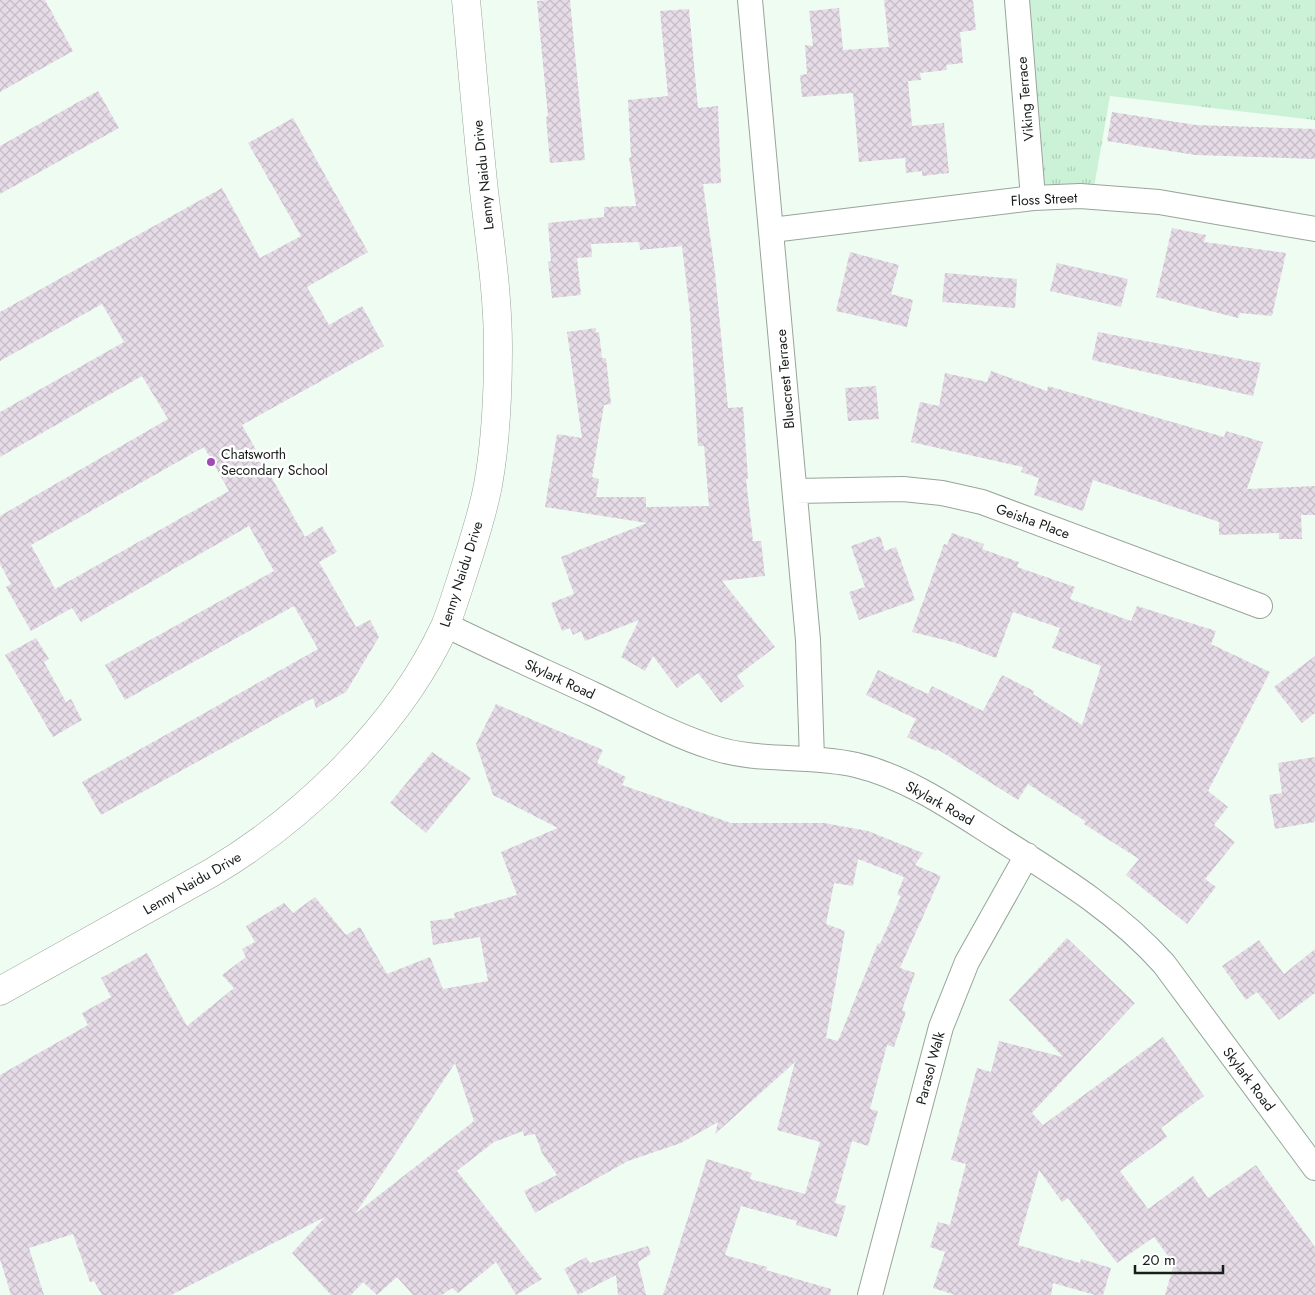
<svg xmlns="http://www.w3.org/2000/svg" width="1315" height="1295" font-family="Jost,sans-serif">
<style>
.grass{fill:url(#grass-tufts)}
.building{fill:url(#building-cross-hatch);fill-rule:evenodd}
.lines{fill:none;stroke-linecap:round;stroke-linejoin:round}
.street-casing{stroke:#98a49b;stroke-width:26}
.secondary-casing{stroke:#98a49b;stroke-width:29}
.street{stroke:#fff;stroke-width:24}
.secondary{stroke:#fff;stroke-width:28}
.poi-dot{fill:#a048b4;stroke:#fff;stroke-width:2}
.labels{text-anchor:middle;stroke-width:5;stroke-linejoin:round;paint-order:stroke}
.street-label{font-size:14px;fill:#181d19;stroke:#fff}
.poi-label{font-size:14px;fill:#181d19;stroke:#fff;text-anchor:start}
</style>
<defs>
<pattern id="grass-tufts" width="24" height="20" patternUnits="userSpaceOnUse" patternTransform="scale(1.25)"><rect width="24" height="20" fill="#cbf2d6"/><path d="M3 7l-1-3M5 7V3M7 7l1-3M15 17l-1-3M17 17v-4M19 17l1-3" fill="none" stroke="#aecfb7"/></pattern>
<pattern id="building-cross-hatch" width="8" height="8" patternUnits="userSpaceOnUse" patternTransform="scale(1.25)"><rect width="8" height="8" fill="#e6dce8"/><path d="M0 0l8 8M0 8l8-8" fill="none" stroke="#c5bcc6"/></pattern>
</defs>
<rect width="100%" height="100%" fill="#effcf2"/>
<!-- grass -->
<path class="grass" d="M1019 0H1315V120L1110 96 1093 193 1034 197Z"/>
<!-- building -->
<path class="building" d="M0 0H45L73 51 0 92Z
M550 0H570L585 160 550 163 546 117 548 116 537 1Z
M884 0H973L976 30 960 32 963 63 946 65 947 70 920 73 921 80 908 81 912 126 944 123 949 173 922 176V171L906 173 905 158 859 162 853 93 802 97 800 75 807 74 805 45 813 46 809 11 839 8 843 50 889 47Z
M689 9 698 108 718 106 721 183 703 184 715 272 728 408 743 407 748 479H746L753 541H761L765 576 722 581 775 647 737 676 744 686 721 703 698 673 677 688 653 656 645 671 621 657 639 620 585 641 581 631 573 635 570 628 562 631 551 603 574 594 561 557 647 523 545 507 557 434 582 438 567 332 596 328V333L599 332 602 358H606L611 404 604 405 592 477 599 479 596 497H646V507L709 506 704 446H698L690 313 682 246 640 250 639 242 591 244 592 257 577 258 581 295 552 298 548 262 551 261 548 223 604 217V207L636 206 629 157H631L628 100 668 96 660 11Z
M98 91 119 128 0 194V146Z
M1112 112 1196 125 1315 129V159L1195 155 1107 141Z
M293 118 368 252 307 287 329 325 362 306 384 346 242 425 305 537 322 526 337 552 319 562 356 627 370 620 379 637 346 692 316 708 313 698 101 815 82 782 318 649 294 606 125 700 105 665 274 571 249 526 81 622 72 608 31 631 6 587 11 584 0 564V516L168 419 142 376 0 457V412L124 342 102 304 0 361V312L222 188 260 258 301 236 248 143ZM204 447 229 491 55 589 31 545Z
M1172 228 1206 235 1204 242 1286 253 1272 316 1240 313 1238 318 1156 297Z
M850 252 899 265 891 294 913 300 907 327 836 311Z
M1057 263 1128 279 1121 307 1050 291Z
M945 273 1017 279 1015 308 942 302Z
M1098 332 1261 363 1253 396 1092 360Z
M991 371 1047 391 1048 386 1224 437 1226 431 1263 442 1247 489 1315 486V515H1301L1302 539H1279V533L1219 535V522L1093 480 1083 511 1034 495 1039 478 1021 472 1023 467 911 442 920 402 939 406 945 373 987 382Z
M876 386 879 419 848 421 845 388Z
M952 533 984 544 982 549 1019 562 1017 567 1075 587 1070 599 1131 621 1137 606 1216 631 1211 644 1270 672 1208 791 1228 807 1214 825 1235 842 1205 879 1216 887 1187 924 1126 875 1139 859 1084 824 1085 821 1028 784 1018 800 937 749 936 751 907 737 916 719 866 695 878 670 928 694 932 686 983 711 1002 675 1034 691 1033 694 1082 725 1101 666 1052 648 1060 628 1013 612 996 658 953 642 912 632 944 544 947 545Z
M880 536 885 551 896 547 915 600 859 620 849 592 865 587 851 546Z
M36 638 49 659 44 662 66 702 71 699 82 720 53 737 5 655Z
M1315 656V713L1302 723 1274 687Z
M496 704 603 750 597 763 626 777 622 785 731 823H824L868 831 923 853 915 865 941 876 900 968 915 973 902 1010 906 1012 894 1047 887 1045 870 1109 878 1111 868 1146 852 1141 835 1203 846 1206 837 1237 796 1225 797 1221 741 1206 725 1255 767 1267 766 1270 831 1289 830 1295H663L707 1159 752 1173 750 1179 805 1194 820 1142 777 1130 795 1062 715 1134 718 1122 681 1143 628 1161 535 1213 524 1191 557 1175 542 1153 535 1134 524 1136 523 1131 494 1142 458 1170 457 1171 542 1279 516 1295 496 1262 458 1293 452 1288 442 1295H413L397 1277 377 1295 363 1282 351 1295H331L292 1253 325 1217 171 1295H102L94 1281 90 1282 73 1234 29 1248 44 1295H11L0 1259V1075L88 1025 82 1013 111 997 101 978 147 953 187 1026 234 988 222 975 246 957 242 949 255 942 246 926 284 903 293 913 315 897 346 935 360 927 387 974 430 957 443 989 488 981 480 937 433 945 430 921 455 918 454 913 517 895 501 852 558 828 493 795 476 744ZM858 859 904 877 897 895 901 896 880 944 878 943 838 1041 826 1038 845 931 826 924 834 883 853 886ZM455 1063 474 1121 355 1214 382 1174Z
M432 752 471 778 426 833 390 803Z
M1315 757V822L1275 829 1269 795 1282 793 1278 763Z
M1067 938 1135 1003 1032 1113 1043 1125 1163 1037 1204 1096 1161 1128 1167 1137 1120 1171 1148 1209 1193 1176 1208 1198 1256 1165 1315 1247V1295H1165L1174 1264 1154 1237 1117 1263 1068 1198 1062 1202 1039 1170 1018 1245 1080 1263 1081 1259 1111 1268 1103 1295H1095L1053 1283 1051 1295H955L933 1288 945 1252 930 1247 938 1222 950 1225 966 1164 951 1160 977 1068 991 1072 999 1041 1063 1057 1009 1000Z
M1259 940 1284 974 1315 949V993L1279 1020 1257 992 1246 1000 1222 966Z
M648 1246 651 1254 638 1262 646 1295H618L616 1275 578 1295 564 1269 586 1257 590 1263Z"/>
<g class="lines">
<!-- street casing -->
<g class="street-casing">
<path id="street" d="M750 0 808 640 812 759
M1017 0 1033 198
M772 230 1033 198 1080 196 1159 202 1315 229
M795 491 903 489 942 493 982 502 1260 606
M446 625C494 649 544 671 593 694 631 712 671 734 711 747 758 763 809 754 856 765 907 777 953 809 997 837 1057 875 1117 911 1164 964L1315 1168
M870 1295 941 1027 967 962 1027 855"/>
</g>
<!-- secondary casing -->
<g class="secondary-casing">
<path id="secondary" d="M0 991 211 873C304 818 399 726 445 626 451 612 456 595 461 580 471 549 482 517 488 485 496 441 498 393 498 348 498 296 490 243 484 191 477 127 472 64 466 0"/>
</g>
<!-- street -->
<use href="#street" class="street"/>
<!-- secondary -->
<use href="#secondary" class="secondary"/>
</g>
<!-- markers -->
<circle class="poi-dot" cx="211" cy="462" r="5"/>
<g class="labels">
<!-- street labels -->
<g class="street-label">
<text transform="translate(1025 99) rotate(-95)" y="5">Viking Terrace</text>
<text transform="translate(483 175) rotate(-96)" y="5">Lenny Naidu Drive</text>
<text transform="translate(1044 199) rotate(-3)" y="5">Floss Street</text>
<text transform="translate(785 379) rotate(-95)" y="5">Bluecrest Terrace</text>
<text transform="translate(1033 521) rotate(20)" y="5">Geisha Place</text>
<text transform="translate(461 574) rotate(-72)" y="5">Lenny Naidu Drive</text>
<text transform="translate(560 679) rotate(25)" y="5">Skylark Road</text>
<text transform="translate(940 803) rotate(29)" y="5">Skylark Road</text>
<text transform="translate(192 883) rotate(-30)" y="5">Lenny Naidu Drive</text>
<text transform="translate(930 1068) rotate(-75)" y="5">Parasol Walk</text>
<text transform="translate(1249 1079) rotate(53)" y="5">Skylark Road</text>
</g>
<!-- poi labels -->
<g class="poi-label">
<text x="221" y="459">Chatsworth<tspan x="221" dy="16">Secondary School</tspan></text>
</g>
</g>
<!-- scale -->
<path d="M1135 1265v8h88v-8" fill="none" stroke="#181d19" stroke-width="2.5"/>
<text x="1142" y="1265" font-size="15" fill="#181d19" stroke="#ffffff" stroke-width="4" paint-order="stroke">20 m</text>
</svg>
